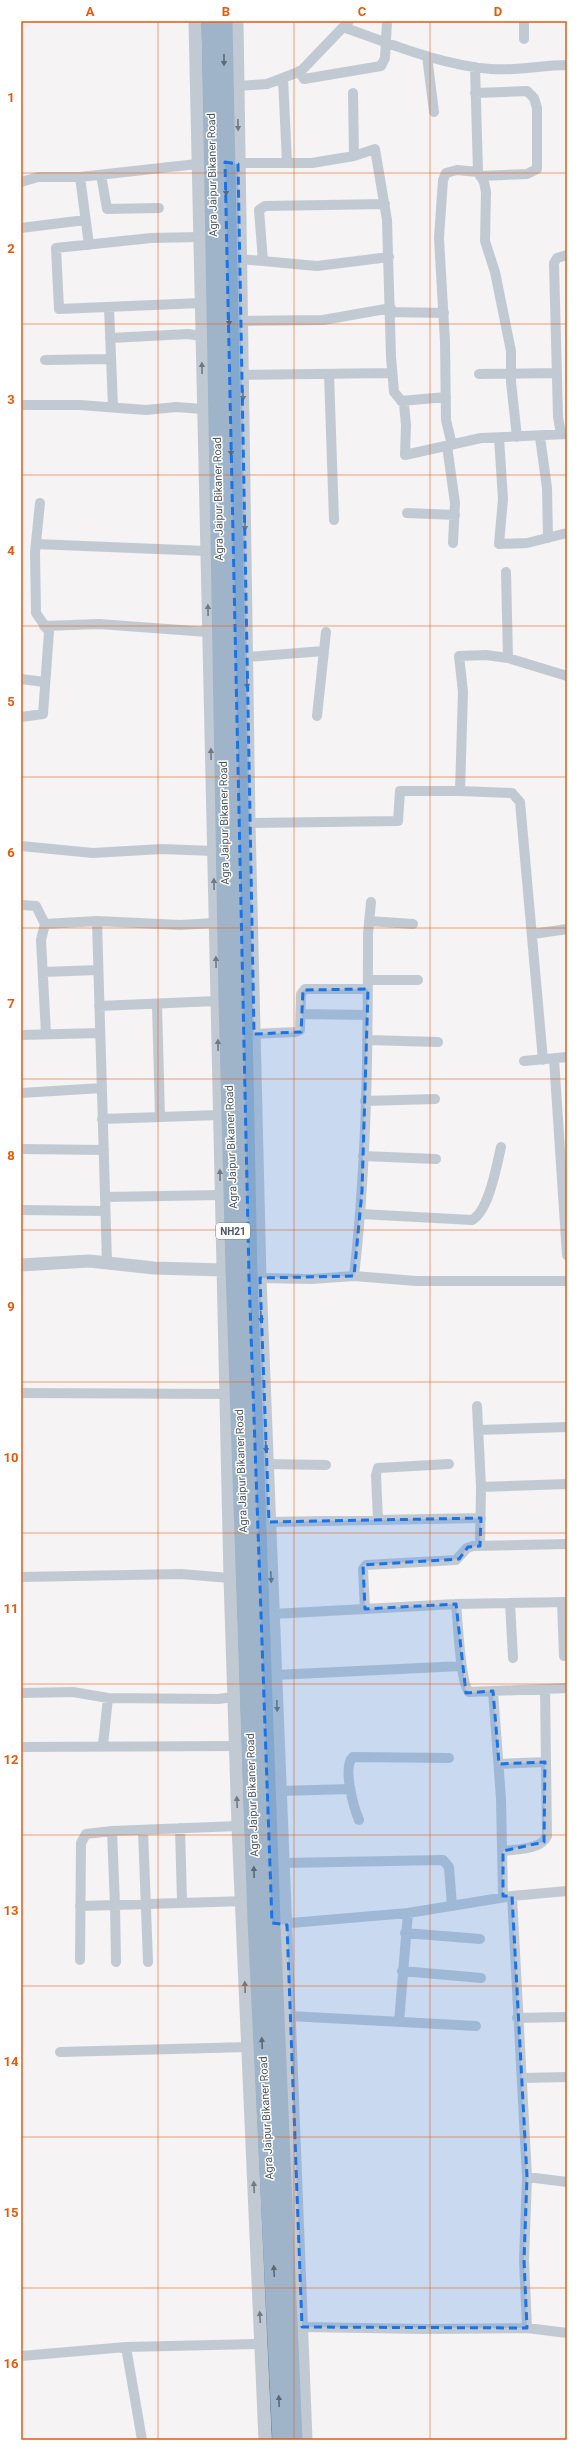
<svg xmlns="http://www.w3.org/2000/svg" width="588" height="2461" font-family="Roboto,sans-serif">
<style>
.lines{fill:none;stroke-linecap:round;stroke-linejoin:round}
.trunk-casing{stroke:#7690ad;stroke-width:19}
.minor{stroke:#c1cad2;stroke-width:10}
.tertiary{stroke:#c1cad2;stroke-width:13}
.trunk{stroke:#9fb4c9;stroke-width:17}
.oneway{fill:#5b6976}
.oneway2{fill:#6e7983}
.marked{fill:#1a73e8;fill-opacity:0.2;stroke:#1a73e8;stroke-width:3;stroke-dasharray:8 5;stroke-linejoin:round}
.grid{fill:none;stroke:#e8590c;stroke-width:1;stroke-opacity:0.55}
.labels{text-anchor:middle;stroke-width:3;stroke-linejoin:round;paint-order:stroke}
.shield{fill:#fff;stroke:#808990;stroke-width:1}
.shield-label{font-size:10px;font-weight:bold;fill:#4a5661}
.street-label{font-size:11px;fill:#4a5661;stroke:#fff}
.neatline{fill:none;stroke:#e8590c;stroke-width:1.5}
.grid-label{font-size:13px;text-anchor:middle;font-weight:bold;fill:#e8590c}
</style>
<rect width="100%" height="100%" fill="#f5f3f3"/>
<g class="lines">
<!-- trunk casing -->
<g class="trunk-casing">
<path id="trunk" d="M210 21 227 1000 234 1269 256 1921 281 2440
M224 21 249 1277 272 1923 294 2440"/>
</g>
<!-- minor -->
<path class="minor" d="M343 27C391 44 440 65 491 69 517 71 542 65 567 65
M524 39V21
M427 56 434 112
M475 67 478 172
M299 71 304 79 381 66 385 58 387 21
M283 78 287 163
M237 86 267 84 301 71 349 21
M353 93 354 156
M475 93 527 91 534 98 537 108V169L527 174 480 176
M233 163H312L354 156 375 149 387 220 391 357 394 392 404 404 406 425 405 455 481 438 567 434
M101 175 107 209 159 208
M80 177 89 245
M21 182 38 177H80L206 163
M21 228 85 220
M199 237 151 238 56 248 59 309 201 303
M240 259 317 266 389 257
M263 261 259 210 265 206 385 204
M109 307 113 407
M391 312 444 313
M241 321 323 320 391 308
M110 338 188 334 201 336
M45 360 111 359
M329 374 334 520
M479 374 557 373
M242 375 392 373
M401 401 446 397
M21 405H80L146 410 176 407 203 409
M561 434 558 417 554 263 557 258 567 255
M540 437 547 488 548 538
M499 438 503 499 499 544 527 543 567 533
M452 445 446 420 445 342 439 238 443 180 446 173 457 170 478 172 484 182 486 192 485 241 495 272 511 351V382L517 437
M447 446 455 503 453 543
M407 513 455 515
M36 544 206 551
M506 572 508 658
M44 626 99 624 208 632
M247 657 324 651
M21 679 44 682
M317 716 326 632
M21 717 43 714 49 632 36 613 35 552 40 503
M460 791 512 793 520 802 543 1060
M249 823 398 821 400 791H460L463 692 459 656 486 655 508 658 567 676
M21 846 93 853 162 849 213 851
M21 905 36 906 45 924 97 921 180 925 215 923
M97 921 107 1263
M369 921 413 924
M45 924 41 940 46 1034
M533 934 567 929
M43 972 98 970
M368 980H418
M157 1004 160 1117
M99 1006 217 1001
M301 1014 367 1015
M254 1034 295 1032 300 1030 301 994 305 989H368
M21 1035 100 1033
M367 1040 438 1042
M554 1059 567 1255
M524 1061 567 1057
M21 1093 102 1088
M365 1101 435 1099
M102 1119 219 1115
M21 1149 104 1150
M363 1156 436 1159
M105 1197 221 1195
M21 1210 105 1211
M361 1214 472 1220C489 1211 497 1164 501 1147
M354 1276C367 1162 368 1048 368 934L371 902
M260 1278 312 1279 354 1276 416 1281H567
M21 1393 226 1394
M477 1406 481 1487 480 1546
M478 1430 567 1427
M267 1464 326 1465
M481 1487 567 1484
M378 1520 376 1475 378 1468 449 1464
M269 1522 481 1518
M21 1577 181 1574 230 1578
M562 1602 564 1656
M510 1603 513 1658
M456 1604C458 1620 460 1683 469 1692L567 1688
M365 1609 363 1569 366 1565 456 1560 467 1548 473 1546 567 1544
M273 1614 456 1604 567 1602
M275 1675 462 1666
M493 1691 501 1799 503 1896
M21 1693 73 1692 108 1698 218 1699 234 1697
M103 1745 108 1698
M21 1747 236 1746
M499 1764 545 1762
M280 1791 350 1789
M359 1820C354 1808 342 1767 353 1757L449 1758
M238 1826 112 1831 115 1905 247 1901
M180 1828 182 1901
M143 1830 148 1962
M503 1851C517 1849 541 1850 547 1836L545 1689
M284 1863 443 1860 449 1867 452 1906
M512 1896 567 1891
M80 1906 115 1905 116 1962
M279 1924 408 1913 512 1896 527 2177 524 2260 527 2328
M405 1933 480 1939
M80 1960 81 1843 86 1834 112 1831
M402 1971 481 1978
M290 2016 476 2026
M517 2018 567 2017
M399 2022 408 1913
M60 2052 248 2047
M522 2078 567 2077
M527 2177 567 2182
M302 2327 426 2329 527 2328 567 2333
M126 2347 142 2440
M21 2356 126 2347 261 2344"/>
<!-- tertiary -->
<path class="tertiary" d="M195 21 230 1578 238 1826 265 2440
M237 21 249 823 260 1278 306 2440
M21 1265 89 1261 154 1268 223 1270"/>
<!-- trunk -->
<use href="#trunk" class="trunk"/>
</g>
<!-- one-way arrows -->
<defs><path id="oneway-solid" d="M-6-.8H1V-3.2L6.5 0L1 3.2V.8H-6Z"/></defs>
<g class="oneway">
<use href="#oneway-solid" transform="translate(224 60) rotate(90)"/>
<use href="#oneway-solid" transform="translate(226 190) rotate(89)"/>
<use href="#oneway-solid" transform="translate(229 320) rotate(89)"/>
<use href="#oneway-solid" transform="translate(231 450) rotate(89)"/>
<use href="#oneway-solid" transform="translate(254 1872) rotate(-92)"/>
<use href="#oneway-solid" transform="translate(262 2043) rotate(-93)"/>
<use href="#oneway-solid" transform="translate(274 2271) rotate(-93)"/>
<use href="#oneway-solid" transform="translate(279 2401) rotate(-92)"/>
</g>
<g class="oneway2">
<use href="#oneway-solid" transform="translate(238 125) rotate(89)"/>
<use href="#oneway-solid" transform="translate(202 368) rotate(-91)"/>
<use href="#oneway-solid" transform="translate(243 395) rotate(89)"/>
<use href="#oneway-solid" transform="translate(245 525) rotate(89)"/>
<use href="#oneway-solid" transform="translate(208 610) rotate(-91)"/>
<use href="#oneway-solid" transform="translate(247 683) rotate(89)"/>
<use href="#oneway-solid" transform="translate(211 754) rotate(-91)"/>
<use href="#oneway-solid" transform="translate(214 884) rotate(-91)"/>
<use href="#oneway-solid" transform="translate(216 962) rotate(-91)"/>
<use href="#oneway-solid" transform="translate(218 1045) rotate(-91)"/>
<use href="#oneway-solid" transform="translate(220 1175) rotate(-91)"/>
<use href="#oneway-solid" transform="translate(261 1317) rotate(88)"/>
<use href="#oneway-solid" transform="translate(266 1447) rotate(88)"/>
<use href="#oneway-solid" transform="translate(271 1577) rotate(87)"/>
<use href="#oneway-solid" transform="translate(277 1706) rotate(88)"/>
<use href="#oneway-solid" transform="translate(237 1802) rotate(-92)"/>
<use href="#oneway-solid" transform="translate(245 1987) rotate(-92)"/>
<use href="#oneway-solid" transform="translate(254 2187) rotate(-93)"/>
<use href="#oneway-solid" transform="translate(260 2317) rotate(-93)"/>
</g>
<!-- marked area -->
<path class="marked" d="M225 162 238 164 254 1034 301 1032 303 990 368 989 362 1191 354 1276 260 1278 269 1522 481 1518 480 1546 468 1547 459 1559 363 1565 365 1609 456 1604 466 1693 493 1691 499 1764 545 1762 544 1842 503 1851V1896H512L527 2177 524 2260 527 2328 302 2327 287 1925 272 1923 249 1277Z"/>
<!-- grid -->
<path class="grid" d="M158 21V2440M294 21V2440M430 21V2440M21 173H567M21 324H567M21 475H567M21 626H567M21 777H567M21 928H567M21 1079H567M21 1230H567M21 1382H567M21 1533H567M21 1684H567M21 1835H567M21 1986H567M21 2137H567M21 2288H567"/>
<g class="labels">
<!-- shield labels -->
<rect class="shield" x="216" y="1223" width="34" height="16" rx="3"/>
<g class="shield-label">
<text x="233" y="1235">NH21</text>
</g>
<!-- street labels -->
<g class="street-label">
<text transform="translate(212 175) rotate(-91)" y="4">Agra Jaipur Bikaner Road</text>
<text transform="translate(218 499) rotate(-91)" y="4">Agra Jaipur Bikaner Road</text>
<text transform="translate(224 823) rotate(-91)" y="4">Agra Jaipur Bikaner Road</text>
<text transform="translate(231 1147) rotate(-92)" y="4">Agra Jaipur Bikaner Road</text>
<text transform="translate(241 1471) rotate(-92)" y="4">Agra Jaipur Bikaner Road</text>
<text transform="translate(252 1795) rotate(-92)" y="4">Agra Jaipur Bikaner Road</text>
<text transform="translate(266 2118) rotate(-93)" y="4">Agra Jaipur Bikaner Road</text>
</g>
</g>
<!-- border -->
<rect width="588" height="2461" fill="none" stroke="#ffffff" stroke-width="44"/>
<rect x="22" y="22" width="544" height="2417" class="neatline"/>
<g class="grid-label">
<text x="90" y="16">A</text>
<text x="226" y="16">B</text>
<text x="362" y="16">C</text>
<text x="498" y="16">D</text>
<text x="11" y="102">1</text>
<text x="11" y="253">2</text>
<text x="11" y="404">3</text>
<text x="11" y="555">4</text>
<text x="11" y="706">5</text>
<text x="11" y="857">6</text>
<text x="11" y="1008">7</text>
<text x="11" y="1160">8</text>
<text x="11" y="1311">9</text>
<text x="11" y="1462">10</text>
<text x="11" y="1613">11</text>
<text x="11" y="1764">12</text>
<text x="11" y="1915">13</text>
<text x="11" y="2066">14</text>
<text x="11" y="2217">15</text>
<text x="11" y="2368">16</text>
</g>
</svg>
